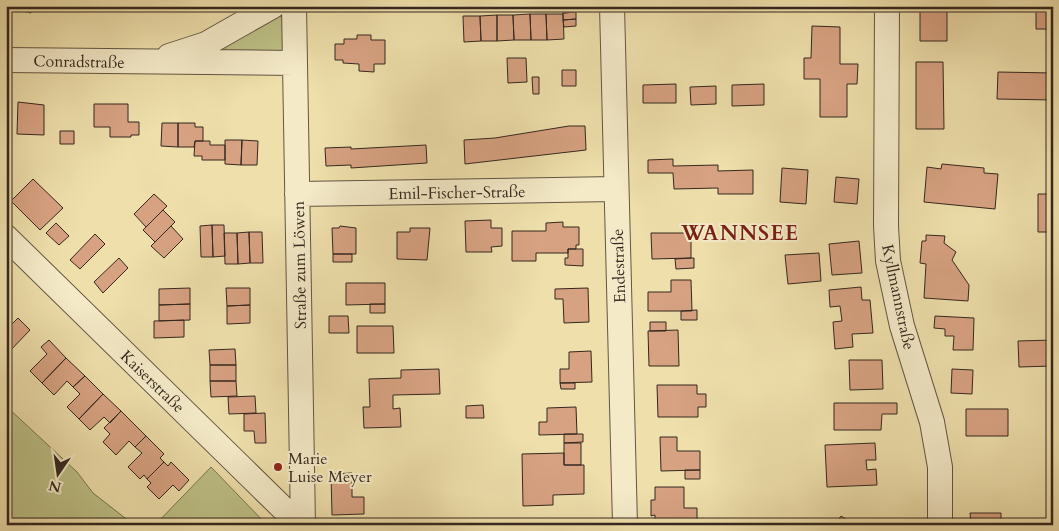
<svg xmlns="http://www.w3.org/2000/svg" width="1059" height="531" font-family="Cardo,serif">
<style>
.green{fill:#bdc086;stroke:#797452}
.building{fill:#d7a282;stroke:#35271f}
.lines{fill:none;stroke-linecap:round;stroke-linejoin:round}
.minor-casing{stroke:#635542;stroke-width:26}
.minor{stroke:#f4eac8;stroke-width:24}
.poi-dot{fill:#8f2418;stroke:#f4eac8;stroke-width:2}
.labels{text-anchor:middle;stroke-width:4;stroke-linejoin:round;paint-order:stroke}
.street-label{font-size:16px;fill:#35271f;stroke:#f4eac8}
.poi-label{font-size:16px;fill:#35271f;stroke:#f4eac8;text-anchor:start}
.district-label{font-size:21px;font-weight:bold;letter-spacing:1px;fill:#7a1f14;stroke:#f4eac8}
</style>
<rect width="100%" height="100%" fill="#eedfab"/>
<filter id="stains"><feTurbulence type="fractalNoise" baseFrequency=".004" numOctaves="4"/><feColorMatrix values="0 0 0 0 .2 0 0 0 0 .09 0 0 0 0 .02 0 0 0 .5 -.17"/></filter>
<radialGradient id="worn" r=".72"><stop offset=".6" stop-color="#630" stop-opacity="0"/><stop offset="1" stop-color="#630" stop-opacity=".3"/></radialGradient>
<!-- green -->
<path class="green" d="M273 15 281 16 285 23 282 56 226 53 225 47 229 42Z
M6 406 77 472 93 493 134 525H6Z
M211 467 267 525H155Z"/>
<!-- building -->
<path class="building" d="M9 6H32L31 13 9 8Z
M563 6H575L576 12 563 13Z
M920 6H947V41H920Z
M1036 6H1053V29H1036Z
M576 12V19L563 20V13Z
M530 14 531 40H514L513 15Z
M530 14H546L547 40H531Z
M546 14H563L564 39 547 40Z
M497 15V41H481L480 16Z
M497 15H513L514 40 497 41Z
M463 16H480L481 41 464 42Z
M576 19V26L564 27 563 20Z
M812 26 840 27V64H858L857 84H847V117H820V79H804V58H811Z
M357 35H371V40H385V64H374V72L359 71V64L343 63V60H335V44H344V39H357Z
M507 58H526L527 82 508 83Z
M916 62H943L944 129H916Z
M562 70H576V86H562Z
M998 72 1053 73V100L997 99Z
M532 77H539V94H533Z
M676 84V103H643V85Z
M764 84V105L732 106V85Z
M716 86V104L691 105 690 87Z
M18 102 44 105V135L17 134Z
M94 104H128V122H139V135H131V137H110V127H94Z
M162 123H178V147L161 146Z
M178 123H195V127H203V141H195L194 147H178Z
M569 126H585L586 150 465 164 464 140 495 138Z
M60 131H74V144H60Z
M225 140H242L241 165 225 164Z
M242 140 258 141 257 165H241Z
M195 141H210V145H225V160H202V156H194Z
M426 145 427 163 351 168V165L326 166 325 148 351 147V149Z
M673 159V166L718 165V171L753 170V194H718V188L674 189 673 173H648V160Z
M942 164 984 168V173L998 174 995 209 924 202 927 167 941 169Z
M782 168 808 170 806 204 780 202Z
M836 177 859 179 857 204 834 202Z
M33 179 63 208 40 230 11 201Z
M154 194 167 206 146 227 134 214Z
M1038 194H1053V232H1038Z
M163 210 175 222 155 242 143 230Z
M491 220V228H502V246L491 247 492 252H466L465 221Z
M563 222V227H579V245H576V249H568V253H536V261H512V231H546V223Z
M56 223 69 236 59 245 46 233Z
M212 225H224L225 256 213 257Z
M212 225 213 257H201L200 226Z
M171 226 183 239 164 258 151 246Z
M340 226 356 228V254H333L332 228H339Z
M410 228H430L427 260 397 259V232H410Z
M249 232H262L263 263H250Z
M249 232 250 263 238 264 237 233Z
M224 233H237L238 264H225Z
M651 233H691V258L652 259Z
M95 234 105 244 80 269 70 260Z
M926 235 945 236 944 243 956 252 952 260 969 285 968 301 924 298 926 264 920 263 922 241H926Z
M859 241 862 273 832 275 829 244Z
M568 249H583V266L565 265V258H568Z
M819 253 821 281 788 284 785 255Z
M333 254H352V262H333Z
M119 258 128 268 103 293 94 282Z
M691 258H694V268L676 269 675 259Z
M671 280H691L692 311H648V292H671Z
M346 283H385V304L346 305Z
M861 287 862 300H870L873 333 852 334 853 347 835 349 833 322 842 321 840 306 830 307 829 290Z
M190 288V304L159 305V289Z
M226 288H250V305L227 306Z
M588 288 589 322 564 323 563 299H555V289Z
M190 304V320L159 321V305Z
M370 304H385V313H370Z
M250 305V323L227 324V306Z
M697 310V320H681V311Z
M329 316H348L349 333H329Z
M935 316 974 318 973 350H953L954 336H945V329L934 328Z
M6 318 12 324 18 318 30 330 7 354Z
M184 320V337L154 338V321Z
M650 322H666V331H650Z
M357 326H393L394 353H357Z
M678 330 679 366H649L648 331Z
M49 340 66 358 42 383 30 371 47 354 41 347Z
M1053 340V366L1019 367 1018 341Z
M235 349 236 365H210L209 350Z
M591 351 592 382 560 383V369H569V352Z
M66 358 85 376 73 387 67 381 54 395 42 383Z
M849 360H882L883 389 850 390Z
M210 365H236V381H210Z
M439 369 440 394 393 395V409L400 408 401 427 364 428 363 407H370L369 379 401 378V370Z
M952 369 973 370 972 394 951 393Z
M85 376 103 394 79 419 67 407 80 394 73 387Z
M210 381H236L237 396 211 397Z
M560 383H575V389H561Z
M657 385H697V394H706V407H698V417H658Z
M103 394 121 411 110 423 104 417 90 430 79 419Z
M255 396 256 413 229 414 228 397Z
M1053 397V433H1050L1049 398Z
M834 403H897V414H882L881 430H834Z
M483 405 484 418H466V406Z
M576 407 577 434 539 435V422H547V408Z
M966 409H1008V436H966Z
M121 411 146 436 135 447 129 441 116 455 103 442 110 434 104 428Z
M265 413 266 443H255L254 431H244V414Z
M564 434H583V442L564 443Z
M146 436 164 454 160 458 164 462 147 479 144 475 140 479 128 467 142 453 135 447Z
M660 437H677V451H700V470L661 471Z
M564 443H581V465H564Z
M875 443 876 460H866L867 470 876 469 877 485 827 487 825 445Z
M564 453V465H584V494L553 495V505L523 506 522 454Z
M164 462 168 466 171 462 189 480 179 491 173 485 159 499 147 487 151 483 147 479Z
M685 470H700V479H685Z
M352 473V497H364V514L332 515 331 474Z
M655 487H684V508H697V525H655V515L651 516V500H655Z
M970 513H1001V525H971Z
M841 516 856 525H835Z"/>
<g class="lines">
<!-- minor casing -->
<g class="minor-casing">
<path id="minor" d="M294 6 303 525
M612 6 625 525
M887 6 886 226 888 261 902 326 932 422 940 467V525
M169 56 206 44 273 6
M6 60 295 63
M297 194 616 189
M6 237 300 525"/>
</g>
<!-- minor -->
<use href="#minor" class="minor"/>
</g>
<!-- markers -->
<circle class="poi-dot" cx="278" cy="467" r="5"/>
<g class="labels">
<!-- street labels -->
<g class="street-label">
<text transform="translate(79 61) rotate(1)" y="6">Conradstraße</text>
<text transform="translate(457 192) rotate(-1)" y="6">Emil-Fischer-Straße</text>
<text transform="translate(299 265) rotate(-91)" y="6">Straße zum Löwen</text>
<text transform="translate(618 266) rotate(-92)" y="6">Endestraße</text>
<text transform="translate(899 297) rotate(78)" y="6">Kyllmannstraße</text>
<text transform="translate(153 381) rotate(44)" y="6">Kaiserstraße</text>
</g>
<!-- poi labels -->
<g class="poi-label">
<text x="288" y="464">Marie<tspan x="288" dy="18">Luise Meyer</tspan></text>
</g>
<!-- district labels -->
<g class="district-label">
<text x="740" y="240">WANNSEE</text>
</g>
</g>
<!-- margin -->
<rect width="1059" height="531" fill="none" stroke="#eedfab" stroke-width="25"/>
<rect x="8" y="8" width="1044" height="516" fill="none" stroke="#35271f" stroke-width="2.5"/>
<rect x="12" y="12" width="1034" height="506" fill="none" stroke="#35271f"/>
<!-- north arrow -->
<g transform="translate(58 474) rotate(193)" stroke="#f4eac8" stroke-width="4" paint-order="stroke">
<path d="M0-4L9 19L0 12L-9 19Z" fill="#35271f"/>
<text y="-8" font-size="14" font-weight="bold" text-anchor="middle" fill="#35271f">N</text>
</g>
<rect width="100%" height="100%" filter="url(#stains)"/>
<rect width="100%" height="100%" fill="url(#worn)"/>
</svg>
